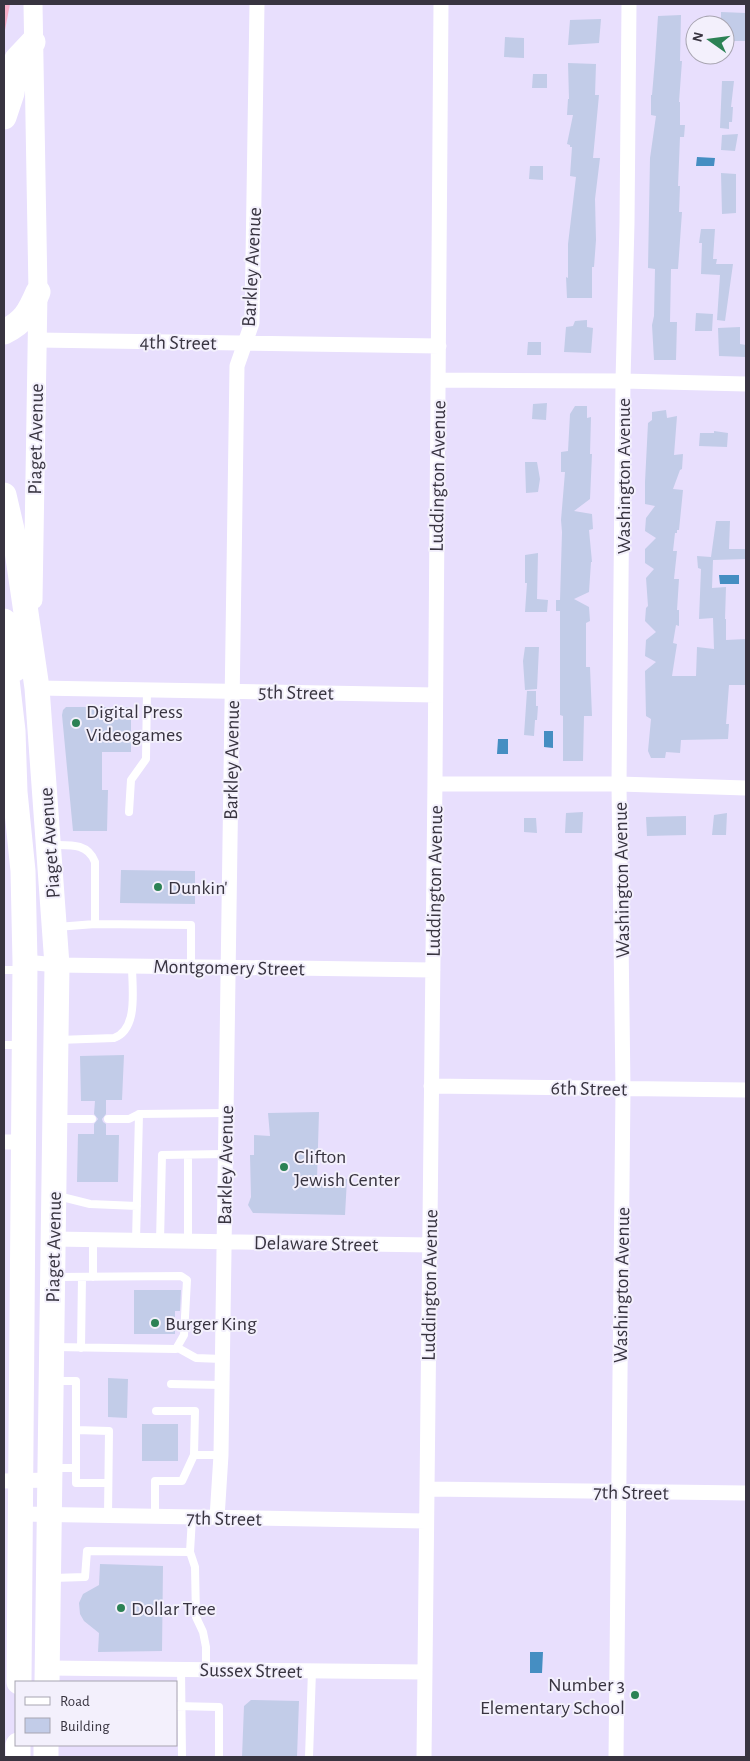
<svg xmlns="http://www.w3.org/2000/svg" width="750" height="1761" font-family="'Alegreya Sans',sans-serif">
<style>
.green{fill:#f7afc9}
.water{fill:#458ec2}
.building{fill:#c2cce8}
.lines{fill:none;stroke-linecap:round;stroke-linejoin:round}
.service{stroke:#fff;stroke-width:8}
.minor{stroke:#fff;stroke-width:15}
.tertiary{stroke:#fff;stroke-width:19}
.trunk{stroke:#fff;stroke-width:25}
.poi-dot{fill:#2c8255;stroke:#f3f0fc;stroke-width:2}
.labels{text-anchor:middle;stroke-width:4;stroke-linejoin:round;paint-order:stroke}
.street-label{font-size:20px;fill:#383440;stroke:#f3f0fc}
.poi-label{font-size:20px;fill:#383440;stroke:#f3f0fc;text-anchor:start}
</style>
<rect width="100%" height="100%" fill="#e8dffd"/>
<!-- green -->
<path class="green" d="M4 4H10L4 35Z"/>
<!-- water -->
<path class="water" d="M697 157 715 158 714 166H696Z
M719 575H739V584H720Z
M544 731H553V748L544 747Z
M498 739H508V754H497Z
M530 1652H543L542 1673H530Z"/>
<!-- building -->
<path class="building" d="M721 12 746 13V41H725V25H721Z
M681 15 680 61H682L679 102H680V125H685L684 137H680L678 186H680L679 212H682L678 269H671L670 322H677L676 360H654L652 325 654 316 655 269 648 268 650 158 656 116 651 115V95H652L655 60 658 16Z
M601 19 599 43 568 45 570 20Z
M505 37 524 38V58L504 57Z
M568 63 596 64 595 95H599L593 158H600L595 199 596 240 594 267H592V298H567L566 277 568 278V244L576 177 570 176 572 147H570V145L567 144 573 115H567L568 99H569Z
M533 74H547V88H532Z
M722 81H734L731 107H733L732 122H729V129L720 128Z
M738 134 735 151 721 150 722 135Z
M530 166H543V180L529 179Z
M721 173 736 174V213L722 214Z
M701 229H715L713 259H717L716 264H733L725 321 717 320 720 275 701 274 702 243H699Z
M696 313 713 314 712 331H695Z
M587 320V327L593 328 591 353 564 352 566 327 573 326 575 321Z
M740 327V344L746 345V357L719 356 718 328Z
M528 342H541V355H527Z
M547 403 546 420 532 419 533 404Z
M575 406H587V418L591 417 590 454H592L590 499 574 511 592 514 593 529 589 530 592 562H591L589 592 574 599 589 607 590 621 586 623V667H590L592 716H584L583 761H563V716L560 715V611H556V600H560L562 532 561 520 565 472H561V452L568 451 570 414Z
M666 410 667 418 677 416 674 455 683 454 682 469 680 470 673 489 683 490 679 530H677V533H675L673 551H677L674 579H679L677 610H679V626L676 625 673 643 677 644 672 676H696L697 647 714 649 713 618 699 619 701 569 698 568 697 556 711 557 716 521H730L729 549H746V559L713 560 712 588 726 587 725 619H726V640L746 639V685H729L726 724H729L728 739 681 740 680 753 666 752 665 758H651L648 751 651 719 646 716 645 671 656 662 645 656 646 640 656 632 645 621 646 608 648 606 646 578 654 569 645 563V549L656 538 645 531 646 518 655 506 645 504V482L648 423 652 420V412Z
M714 431 728 433 727 447 699 446 700 433H714Z
M525 462H537L540 479 538 492 526 493Z
M538 553 537 599 548 600 547 612H525L527 583H525V555Z
M525 647H539L537 689 525 690 523 661Z
M527 691H536V706H538L537 720H535L534 736 524 735Z
M66 707H131V752H102V790H108L107 831H73L62 715 63 710Z
M583 812 582 833H565L566 813Z
M727 813 726 835H712L714 815Z
M686 816V835L647 836 646 817Z
M524 818H536L537 833 524 832Z
M121 870 195 871V904L120 903Z
M124 1055 122 1100H106V1114L102 1119 103 1122 106 1124V1135H119L118 1182H77L78 1134H94V1124L98 1119 94 1114 95 1101H81L80 1056Z
M319 1112 317 1180 347 1179 345 1215 253 1213 248 1205 251 1197 250 1155H254V1135L270 1136 268 1113Z
M134 1290H181L180 1311H175V1334H134Z
M108 1378 128 1379 127 1418 108 1417Z
M142 1424H178V1461H142Z
M100 1564 163 1566 162 1651 98 1652 99 1633 84 1621 80 1614 79 1603 83 1594 99 1585Z
M251 1700 299 1701 297 1757H242L244 1706Z"/>
<g class="lines">
<!-- service -->
<path class="service" d="M129 812 131 780 146 759 147 690
M52 845C70 845 88 843 95 862V924
M57 927 95 924 191 925V967
M4 970H21
M58 1040 114 1038C139 1029 132 988 132 966
M4 1045H22
M57 1119H92
M108 1119H129L139 1114 226 1113
M58 1196 90 1204 137 1206
M93 1240V1277
M136 1241 139 1114
M160 1241 162 1155 225 1154
M188 1241V1155
M54 1347 176 1349 184 1335 187 1280 181 1276 56 1277
M81 1348 82 1277
M178 1348 196 1358 222 1359
M55 1381H76V1483H108
M171 1384 222 1385
M156 1411H195L194 1455
M76 1430 109 1431 108 1516
M52 1468H76
M155 1517V1481H182L194 1455H221
M190 1552 192 1518
M53 1578 85 1577 87 1551 190 1552 195 1567 196 1617 203 1632 206 1647V1670
M181 1669 182 1757
M176 1706 219 1707V1757
M309 1757 312 1671"/>
<!-- minor -->
<path class="minor" d="M37 340 439 346
M438 380 623 381 746 384
M37 688 435 695
M435 784H619L746 788
M25 962 57 965 433 970
M431 1086 746 1090
M4 1142H23
M53 1239 430 1245
M4 1481 50 1480
M427 1489 746 1493
M21 1514 426 1521
M217 1518 221 1455 237 366 252 323 257 4
M47 1668 425 1672
M424 1757 435 779 441 4
M616 1757 623 1089 619 784 623 381 627 223 629 4"/>
<!-- tertiary -->
<path class="tertiary" d="M33 600 38 292 33 4"/>
<!-- trunk -->
<path class="trunk" d="M11 72 17 59 33 42
M4 117 12 93 17 59
M4 332C24 322 29 313 38 292
M4 495 17 551 37 688 57 965 47 1682
M4 621 15 669
M4 654 13 731 15 792 23 871 25 962 19 1682
M18 1757V1745
M46 1757V1745"/>
</g>
<!-- markers -->
<g class="poi-dot">
<circle cx="76" cy="723" r="5"/>
<circle cx="158" cy="887" r="5"/>
<circle cx="284" cy="1167" r="5"/>
<circle cx="155" cy="1323" r="5"/>
<circle cx="121" cy="1608" r="5"/>
<circle cx="635" cy="1695" r="5"/>
</g>
<g class="labels">
<!-- street labels -->
<g class="street-label">
<text transform="translate(251 267) rotate(-87)" y="7">Barkley Avenue</text>
<text transform="translate(178 342) rotate(1)" y="7">4th Street</text>
<text transform="translate(35 439) rotate(-89)" y="7">Piaget Avenue</text>
<text transform="translate(437 476) rotate(-89)" y="7">Luddington Avenue</text>
<text transform="translate(623 476) rotate(-90)" y="7">Washington Avenue</text>
<text transform="translate(296 692) rotate(1)" y="7">5th Street</text>
<text transform="translate(231 760) rotate(-89)" y="7">Barkley Avenue</text>
<text transform="translate(49 843) rotate(-94)" y="7">Piaget Avenue</text>
<text transform="translate(621 880) rotate(-91)" y="7">Washington Avenue</text>
<text transform="translate(434 881) rotate(-89)" y="7">Luddington Avenue</text>
<text transform="translate(229 967) rotate(1)" y="7">Montgomery Street</text>
<text transform="translate(589 1088) rotate(1)" y="7">6th Street</text>
<text transform="translate(225 1165) rotate(-89)" y="7">Barkley Avenue</text>
<text transform="translate(316 1243) rotate(1)" y="7">Delaware Street</text>
<text transform="translate(53 1247) rotate(-89)" y="7">Piaget Avenue</text>
<text transform="translate(429 1285) rotate(-89)" y="7">Luddington Avenue</text>
<text transform="translate(621 1285) rotate(-89)" y="7">Washington Avenue</text>
<text transform="translate(631 1492) rotate(1)" y="7">7th Street</text>
<text transform="translate(224 1518) rotate(1)" y="7">7th Street</text>
<text transform="translate(251 1670) rotate(1)" y="7">Sussex Street</text>
</g>
<!-- poi labels -->
<g class="poi-label">
<text x="86" y="718">Digital Press<tspan x="86" dy="23">Videogames</tspan></text>
<text x="168" y="894">Dunkin'</text>
<text x="294" y="1163">Clifton<tspan x="294" dy="23">Jewish Center</tspan></text>
<text x="165" y="1330">Burger King</text>
<text x="131" y="1615">Dollar Tree</text>
<text x="625" y="1691" text-anchor="end">Number 3<tspan x="625" dy="23">Elementary School</tspan></text>
</g>
</g>
<!-- border -->
<rect width="750" height="1761" fill="none" stroke="#383440" stroke-width="10"/>
<!-- legend -->
<rect x="15" y="1681" width="162" height="65" fill="#f3f0fc" stroke="#a8a5b1"/>
<rect x="25" y="1697" width="25" height="8" fill="#ffffff" stroke="#a8a5b1"/>
<text x="60" y="1706" font-size="15" fill="#383440">Road</text>
<rect x="25" y="1718" width="25" height="15" fill="#c2cce8" stroke="#a8a5b1"/>
<text x="60" y="1731" font-size="15" fill="#383440">Building</text>
<!-- north arrow -->
<g transform="translate(710 40) rotate(284)"><circle r="24" fill="#f3f0fc" stroke="#a8a5b1"/>
<path d="M0-4L9 19L0 12L-9 19Z" fill="#2c8255"/>
<text y="-8" font-size="14" font-weight="bold" text-anchor="middle" fill="#383440">N</text>
</g>
</svg>
